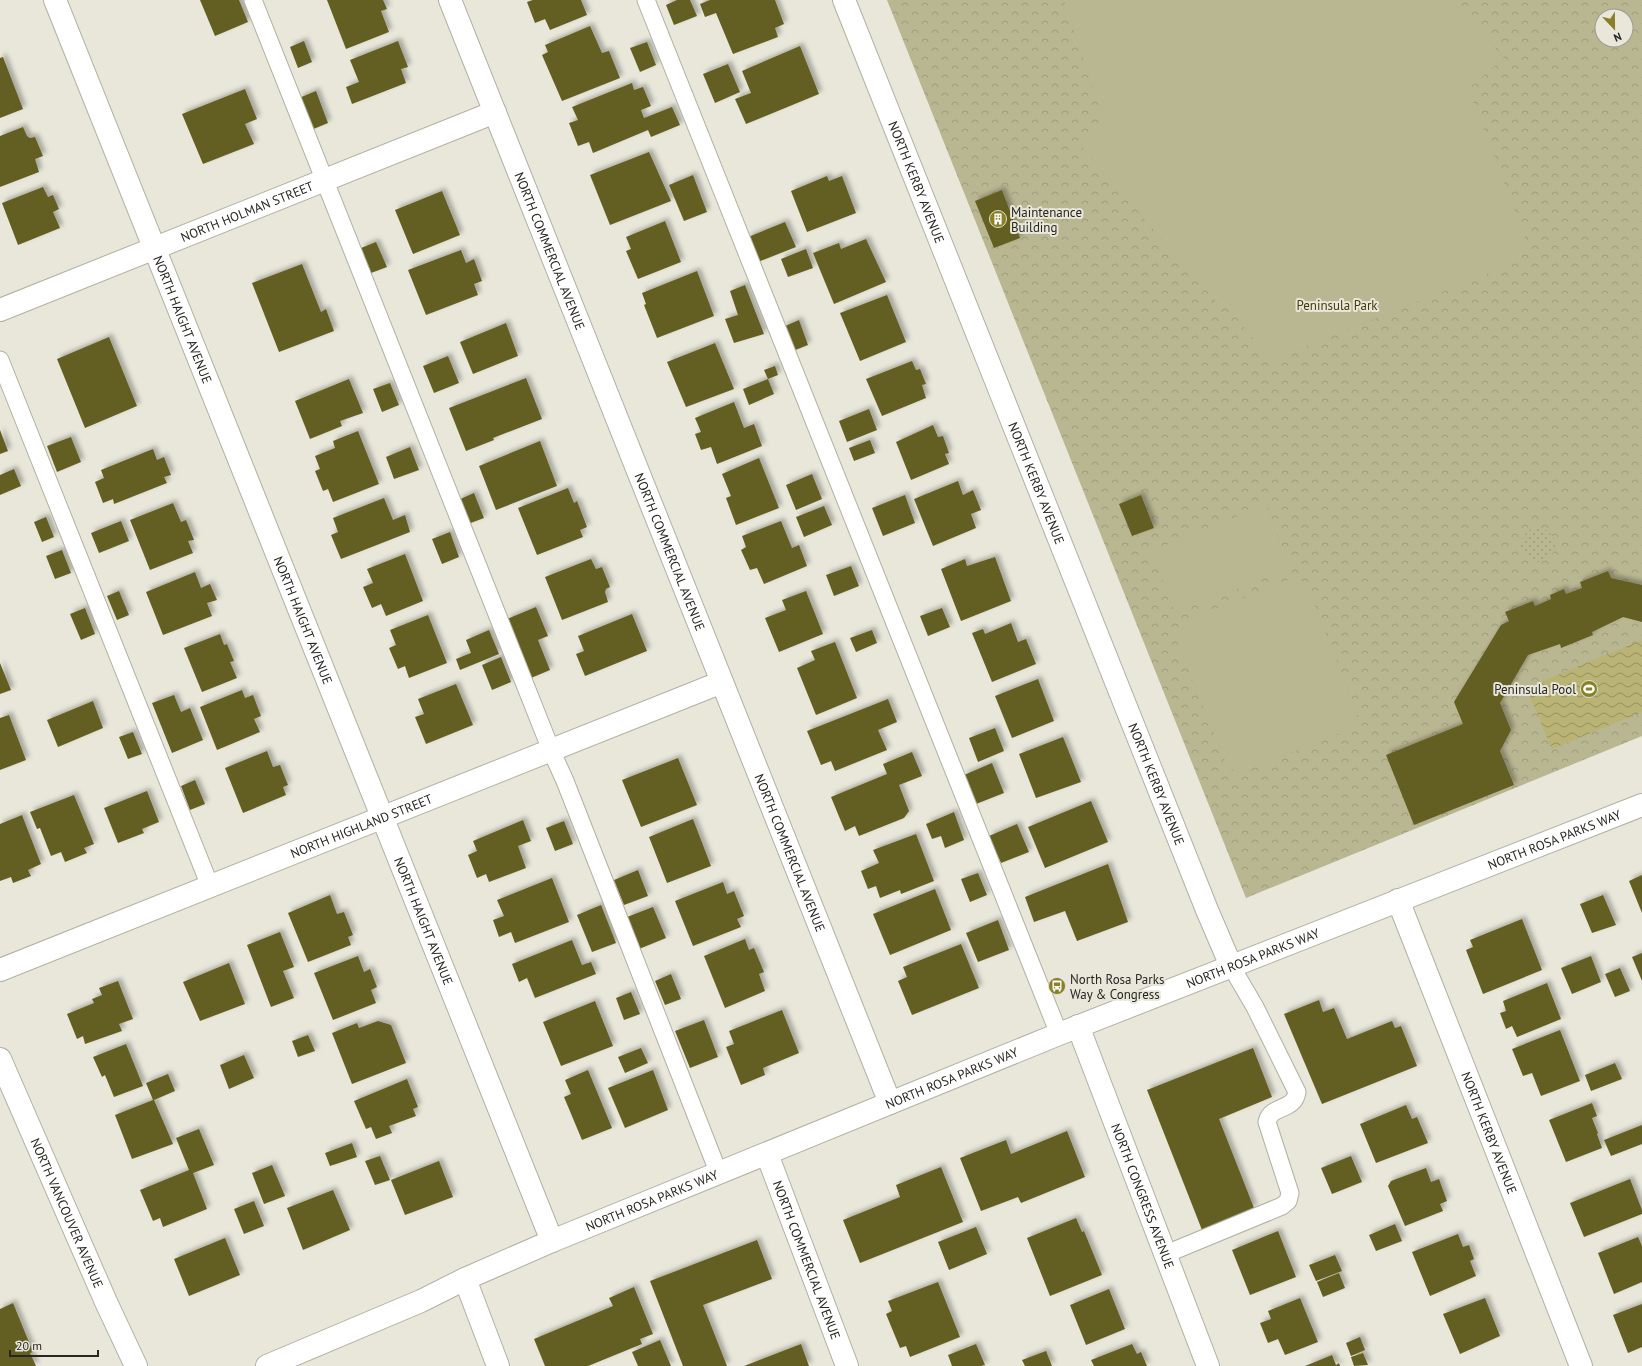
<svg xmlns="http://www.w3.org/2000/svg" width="1642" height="1366" font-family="'PT Sans',sans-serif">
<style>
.park{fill:url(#park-crowns);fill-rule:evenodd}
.garden{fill:url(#garden-dots)}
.pitch{fill:#b9b692}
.water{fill:url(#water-waves)}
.building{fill:#645e20;filter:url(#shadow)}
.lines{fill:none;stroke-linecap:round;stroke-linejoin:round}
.service-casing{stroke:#b1b0a3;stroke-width:19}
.minor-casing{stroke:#b1b0a3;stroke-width:24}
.tertiary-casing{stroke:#b1b0a3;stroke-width:24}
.service{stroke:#fff;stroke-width:17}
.minor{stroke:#fff;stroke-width:22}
.tertiary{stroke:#fff;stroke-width:22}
.labels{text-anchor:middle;stroke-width:4;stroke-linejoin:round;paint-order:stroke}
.street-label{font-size:13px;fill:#272621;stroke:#e8e7da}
.poi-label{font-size:13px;fill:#272621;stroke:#e8e7da;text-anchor:start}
.park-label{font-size:13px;fill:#3f3a07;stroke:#e8e7da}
</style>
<defs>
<pattern id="park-crowns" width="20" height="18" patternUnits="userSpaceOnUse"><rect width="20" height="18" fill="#b9b692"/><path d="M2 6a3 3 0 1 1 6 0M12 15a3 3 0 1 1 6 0" fill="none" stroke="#9f9c7e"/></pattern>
<pattern id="garden-dots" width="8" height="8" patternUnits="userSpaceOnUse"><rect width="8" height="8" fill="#b9b692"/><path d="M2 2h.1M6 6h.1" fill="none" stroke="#9f9c7e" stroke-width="1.8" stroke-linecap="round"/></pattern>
<pattern id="water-waves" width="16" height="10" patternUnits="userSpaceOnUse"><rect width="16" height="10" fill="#b9b375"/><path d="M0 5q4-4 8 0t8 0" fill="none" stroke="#969160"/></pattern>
<filter id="shadow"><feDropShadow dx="3.5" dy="-3.5" stdDeviation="2" flood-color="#0004"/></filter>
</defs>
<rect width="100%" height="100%" fill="#e8e7da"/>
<!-- park -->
<path class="park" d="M887 0H1642V736L1246 898ZM1602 16H1626V40H1602Z"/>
<!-- garden -->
<path class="garden" d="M1521 545a17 17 0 1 1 34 0a17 17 0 1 1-34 0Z"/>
<!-- pitch -->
<path class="pitch" d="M1064 0H1454L1504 58 1468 89 1525 237 1512 264 1271 360 1230 310 1225 297 1217 303 1077 141 1103 118Z
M1266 505 1290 568 1175 613 1151 551Z
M1293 578 1306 583 1358 714 1352 728 1241 773 1228 768 1175 637 1181 623Z"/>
<!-- water -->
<path class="water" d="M1642 640V712L1552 749 1530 697 1540 682Z"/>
<!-- building -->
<path class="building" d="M200 0H239L248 22 215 36Z
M327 0H383L387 9 381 11 389 32 346 49Z
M533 0H581L587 15 550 30 545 19 535 23 527 2Z
M677 0H690L697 16 674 25 666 5Z
M710 0H775L784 24 775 28 778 37 733 54 716 13 705 17 700 4Z
M590 26 602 53 609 51 620 78 562 101 542 55 548 52 545 45Z
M304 41 312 62 298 68 290 47Z
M398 41 408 67 401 69 406 83 352 104 346 87 359 82 350 60Z
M647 42 656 65 640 72 630 48Z
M800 46 819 94 746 124 735 99 751 93 742 71Z
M3 57 23 109 0 118V58Z
M728 64 740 92 715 103 703 74Z
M632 83 634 90 643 87 651 106 641 110 644 118 672 107 680 125 651 137 648 130 593 153 589 142 578 146 569 123 578 120 572 107Z
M245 89 257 119 245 124 254 144 203 164 182 114Z
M316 91 328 123 311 130 299 98Z
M23 127 27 136 30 138 35 137 43 156 35 159 39 172 0 187V136Z
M649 152 671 201 610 225 590 175Z
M693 175 707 212 684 221 669 185Z
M827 176 829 181 842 176 856 213 807 232 791 191Z
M43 187 48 197 53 195 59 209 53 212 60 228 18 245 2 203Z
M1002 190 1020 238 994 248 975 201Z
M442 191 460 235 413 254 395 210Z
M665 221 681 262 638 279 626 251 631 249 626 237Z
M785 222 796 247 758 262 748 237Z
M866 239 886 282 834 304 813 253 839 243 841 249Z
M376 242 387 267 371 273 361 248Z
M806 249 813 268 788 277 781 259Z
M461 250 466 263 474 259 482 281 474 284 478 295 426 315 408 270Z
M302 264 321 312 326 309 334 331 279 352 252 283Z
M697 271 714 316 657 338 644 305 646 304 642 293Z
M745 285 764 334 734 343 725 319 738 315 730 291Z
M887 295 906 342 860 361 840 313Z
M799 320 808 345 793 351 783 327Z
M506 323 518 356 473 374 460 342Z
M109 337 137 406 85 428 57 359Z
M715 343 734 389 686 407 667 362Z
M448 356 459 383 434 393 423 366Z
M912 361 916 370 920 369 926 384 922 385 926 398 882 416 866 379Z
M775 366 778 375 768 379 764 370Z
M526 378 542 419 493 438 494 440 466 451 449 408Z
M349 379 363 413 340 421 342 426 310 439 295 401Z
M768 379 774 394 749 405 743 389Z
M390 383 399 405 382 412 373 389Z
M734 402 744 428 754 424 762 446 717 464 711 447 701 450 695 434 701 432 695 418Z
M869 409 877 430 847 442 839 421Z
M933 425 938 437 943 436 949 453 945 454 949 464 911 480 896 442Z
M0 430 8 451 0 454Z
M358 431 379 484 333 502 328 489 323 491 315 471 320 469 315 456 335 448 333 441Z
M71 437 81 462 57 472 47 446Z
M870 440 875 453 854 461 849 448Z
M540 441 557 486 496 510 479 466Z
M410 447 419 470 394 479 386 457Z
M153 449 157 460 164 457 171 475 164 477 167 483 114 504 113 499 103 503 95 482 104 478 101 470Z
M759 458 779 508 736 525 726 498 731 496 722 474Z
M14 469 21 486 0 495V475Z
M812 474 822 499 796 510 786 485Z
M958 481 963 495 973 490 981 510 971 514 976 528 933 546 914 499Z
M568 488 574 503 577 501 587 527 580 530 583 537 537 555 518 508Z
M474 493 484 518 468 524 458 500Z
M905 495 915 523 883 536 872 508Z
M1141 495 1154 528 1132 536 1119 504Z
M384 498 393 520 405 515 410 532 341 559 331 535 338 532 333 518Z
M173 503 181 522 186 520 194 540 188 541 193 553 150 570 130 520Z
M824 506 832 525 804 537 796 517Z
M46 517 54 537 42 542 34 522Z
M121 521 129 541 99 553 91 533Z
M781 521 792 548 799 545 807 566 764 584 757 568 750 570 741 550 746 547 742 536Z
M450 532 459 557 442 564 432 539Z
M62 550 71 573 55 579 46 556Z
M405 554 423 601 386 616 381 604 372 608 363 587 373 583 367 569Z
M995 557 1011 601 961 621 941 569 965 559 967 566Z
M591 559 596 569 602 567 610 587 606 589 605 592 608 602 562 620 545 577Z
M851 566 859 586 834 596 826 575Z
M1608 571 1611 578 1642 585V622L1623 617 1592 632 1593 635 1561 648 1560 644 1528 655 1500 703 1511 730 1500 751 1514 785 1414 825 1386 755 1463 724 1454 702 1501 625 1509 621 1505 612 1533 601 1535 606 1551 599 1550 595 1564 589 1566 594 1582 588 1580 582Z
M195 572 201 588 210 584 217 600 207 603 212 616 163 635 146 592Z
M119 591 129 615 117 620 107 596Z
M806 591 823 634 779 652 765 618 786 610 782 600Z
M536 607 548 636 538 640 550 670 531 678 507 619Z
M85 608 95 634 81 640 70 614Z
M942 608 950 627 928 636 920 616Z
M632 614 647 651 585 676 576 654 584 651 578 636Z
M428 615 447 663 409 678 405 666 398 669 389 648 396 645 390 630Z
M1011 623 1018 642 1026 639 1036 664 992 682 972 633 983 629 985 634Z
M489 630 499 654 460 670 456 659 471 653 466 640Z
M872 630 877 643 856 652 850 638Z
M220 634 224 645 227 644 234 661 230 662 237 678 202 692 184 648Z
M835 642 857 698 816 715 797 668 815 660 811 651Z
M501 657 511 682 492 690 482 665Z
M0 663 11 690 0 694Z
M1038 679 1054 721 1012 738 995 696Z
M456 684 473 725 426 744 415 717 424 714 418 699Z
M242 690 245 698 253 695 261 716 254 719 260 732 217 750 200 707Z
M174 695 181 712 190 708 203 740 172 753 152 703Z
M888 699 897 722 878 730 887 750 835 771 831 761 821 765 807 731Z
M93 701 103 728 58 747 47 720Z
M9 715 26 760 0 770V718Z
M995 728 1004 751 978 762 969 738Z
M133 732 142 754 128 759 119 737Z
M1063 737 1081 782 1036 798 1019 754Z
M267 751 273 767 280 765 288 785 283 787 286 795 243 813 225 768Z
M912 752 922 776 899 785 909 811 904 818 859 836 855 826 845 831 831 797 887 774 883 764Z
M678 758 697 805 641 827 622 780Z
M992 763 1004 793 976 804 964 775Z
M195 780 205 804 190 810 181 786Z
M147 791 159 822 142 829 144 833 118 843 104 808Z
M74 795 94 844 84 848 87 853 65 862 61 852 51 856 40 828 37 829 30 812Z
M1091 801 1108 842 1045 868 1028 827Z
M954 812 964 840 945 848 941 836 932 839 926 824Z
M22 815 41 864 28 870 31 876 13 883 11 877 0 881V824Z
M693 819 711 866 667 883 649 837Z
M523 820 531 841 518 846 526 868 489 882 486 874 477 878 468 855 477 851 473 841Z
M564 821 573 844 555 851 546 828Z
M1017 824 1029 852 1001 863 989 836Z
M916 834 934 881 901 894 900 890 880 898 876 886 868 889 861 871 879 863 873 850Z
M1108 864 1128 922 1077 941 1065 911 1034 922 1025 897Z
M638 870 648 896 624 905 614 880Z
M978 873 987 895 970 902 961 879Z
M1642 875V913L1629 881Z
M552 878 569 922 515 943 511 932 499 937 493 920 504 916 497 900Z
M723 882 727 894 734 891 744 916 737 919 741 927 693 946 675 901Z
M935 889 951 930 890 955 873 914Z
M330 895 337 914 344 912 353 935 348 937 351 945 308 962 288 913Z
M1603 895 1616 925 1592 933 1580 904Z
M601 905 616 943 592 952 577 915Z
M653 907 666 938 639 949 627 917Z
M1522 919 1542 970 1483 994 1466 950 1473 947 1470 940Z
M998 920 1009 950 978 962 966 933Z
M280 932 294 967 283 971 294 998 271 1007 247 945Z
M745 939 749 950 754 948 764 972 759 974 765 991 725 1008 704 956Z
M572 940 582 965 591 962 596 974 535 998 527 978 519 982 512 964Z
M961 944 979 988 912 1015 898 981 907 977 903 967Z
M1642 953V981L1632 957Z
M358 956 364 972 370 969 377 987 371 990 376 1003 333 1020 314 973Z
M1591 956 1601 982 1572 994 1561 968Z
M229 963 245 1004 200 1021 183 982Z
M1620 968 1630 991 1615 997 1605 974Z
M671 974 681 999 665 1005 655 981Z
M118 981 133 1019 119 1024 122 1031 85 1044 83 1036 77 1039 67 1014 94 1003 92 999 102 995 99 988Z
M1547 983 1561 1019 1517 1037 1512 1026 1506 1029 1500 1013 1506 1011 1503 1001Z
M631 992 640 1014 624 1020 616 998Z
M1319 1000 1323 1012 1334 1008 1347 1039 1392 1021 1395 1028 1401 1026 1417 1066 1322 1104 1284 1014Z
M595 1001 613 1046 561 1066 543 1022Z
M782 1010 799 1053 763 1068 765 1075 741 1085 726 1047 734 1044 729 1031Z
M704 1020 718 1057 690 1068 675 1031Z
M378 1021 391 1025 406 1063 352 1084 332 1033 357 1023 359 1028Z
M1560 1030 1580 1081 1541 1096 1532 1073 1523 1076 1512 1049Z
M308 1035 315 1051 298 1057 292 1041Z
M126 1044 143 1086 114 1097 105 1075 102 1077 93 1057Z
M641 1048 648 1063 625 1073 618 1057Z
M1253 1048 1272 1097 1219 1119 1254 1208 1202 1230 1147 1090Z
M244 1055 254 1078 229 1089 220 1065Z
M1615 1063 1622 1079 1591 1091 1585 1075Z
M588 1070 612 1128 582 1140 564 1097 571 1094 565 1080Z
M653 1070 668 1110 625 1128 608 1088Z
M168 1074 175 1091 154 1100 173 1144 132 1159 115 1115 153 1100 146 1083Z
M407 1079 418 1107 413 1109 416 1116 389 1126 392 1133 376 1139 371 1127 366 1129 354 1101Z
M1592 1103 1597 1116 1592 1118 1598 1133 1597 1134 1602 1148 1566 1162 1549 1120Z
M1406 1105 1412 1119 1417 1117 1428 1143 1376 1163 1360 1124Z
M1642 1125V1144L1611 1156 1604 1140Z
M199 1129 214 1165 193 1173 207 1209 163 1227 160 1218 153 1221 140 1190 189 1170 176 1138Z
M1067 1131 1085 1177 1021 1203 1018 1197 981 1211 960 1158 1006 1140 1011 1154Z
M352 1143 357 1157 330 1166 325 1153Z
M380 1156 390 1180 375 1185 365 1161Z
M1351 1156 1362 1182 1332 1194 1321 1168Z
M439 1161 453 1197 405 1215 391 1180Z
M272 1165 285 1196 264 1204 252 1173Z
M941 1167 963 1222 860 1263 843 1220 900 1197 896 1185Z
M1426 1168 1431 1182 1439 1179 1447 1201 1440 1204 1443 1211 1405 1226 1388 1186 1391 1181Z
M1630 1179 1642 1210V1214L1584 1237 1570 1203Z
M333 1190 350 1230 303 1250 287 1208Z
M254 1201 264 1226 244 1234 234 1209Z
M1076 1218 1082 1232 1084 1231 1102 1275 1050 1296 1027 1238Z
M1395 1224 1402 1241 1376 1251 1369 1235Z
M976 1227 987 1254 949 1270 938 1242Z
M1278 1231 1296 1277 1250 1295 1232 1250Z
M1458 1234 1463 1247 1469 1245 1474 1259 1470 1261 1476 1276 1430 1296 1412 1252Z
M1638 1237 1642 1246V1282L1614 1294 1598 1253Z
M225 1238 240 1275 189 1296 174 1259Z
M757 1240 772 1279 703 1305 727 1366H683L650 1281Z
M1335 1255 1342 1271 1316 1281 1309 1265Z
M1339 1273 1345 1288 1323 1297 1317 1282Z
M938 1282 960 1337 910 1357 906 1346 900 1348 886 1314 892 1311 888 1301Z
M634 1287 653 1334 640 1339 642 1344 588 1366H545L534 1339 613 1306 609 1298Z
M1109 1289 1125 1329 1086 1345 1070 1305Z
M1300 1298 1318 1342 1285 1355 1278 1339 1268 1343 1260 1323 1271 1319 1268 1311Z
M1485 1298 1500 1336 1460 1354 1443 1314Z
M13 1303 33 1352 30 1353 36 1366H0V1309Z
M1642 1304V1347L1628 1353 1613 1315Z
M1360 1337 1365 1350 1351 1356 1346 1343Z
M660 1340 671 1366H638L632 1352Z
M801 1344 809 1366H744Z
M976 1344 985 1365 981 1366H952L948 1355Z
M1132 1344 1137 1354 1141 1352 1147 1366H1094L1091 1360Z
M1046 1351 1052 1366H1025L1022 1360Z
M1363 1353 1368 1365 1354 1366 1351 1357Z
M1332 1355 1336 1365 1339 1363 1340 1366H1305Z"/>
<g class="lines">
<!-- service casing -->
<g class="service-casing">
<path id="service" d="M253 0 551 750 565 781 719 1174
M646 0 1059 1034
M0 360 210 886
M1166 1254 1282 1206 1288 1201 1290 1193 1267 1122C1271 1104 1294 1112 1297 1092L1255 1007 1231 966"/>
</g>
<!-- minor casing -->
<g class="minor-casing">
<g id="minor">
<path id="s1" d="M55 0 552 1241"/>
<path id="s2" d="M450 0 890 1103"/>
<path id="s3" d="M844 0 1207 910 1231 966"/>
<path id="s4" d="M0 310 495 112"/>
<path id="s5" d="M1398 900 1581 1366"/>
<path id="s6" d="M0 970 722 682"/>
<path id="s7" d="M1078 1026 1208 1366"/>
<path id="s8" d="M767 1154 847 1366"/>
<path d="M465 1279 498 1366"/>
</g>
</g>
<!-- tertiary casing -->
<g class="tertiary-casing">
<g id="tertiary">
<path id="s9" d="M0 1059 106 1302 136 1366"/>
<path id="s10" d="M267 1366 421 1301 465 1279 552 1241 1059 1034 1642 805"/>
</g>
</g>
<!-- service -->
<use href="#service" class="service"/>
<!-- minor -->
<use href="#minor" class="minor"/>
<!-- tertiary -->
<use href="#tertiary" class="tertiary"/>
</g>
<!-- icons -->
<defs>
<g id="building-disc" transform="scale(0.9)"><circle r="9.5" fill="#898027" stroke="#e8e7da"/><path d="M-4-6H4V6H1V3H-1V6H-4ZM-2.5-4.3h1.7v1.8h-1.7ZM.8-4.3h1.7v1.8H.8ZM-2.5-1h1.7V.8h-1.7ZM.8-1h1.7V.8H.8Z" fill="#fff"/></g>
<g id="stadium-disc" transform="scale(0.9)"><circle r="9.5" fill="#898027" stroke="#e8e7da"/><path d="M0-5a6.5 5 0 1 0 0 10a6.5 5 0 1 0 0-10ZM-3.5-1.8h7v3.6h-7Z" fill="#fff"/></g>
<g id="bus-disc" transform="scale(0.9)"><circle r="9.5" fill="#898027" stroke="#e8e7da"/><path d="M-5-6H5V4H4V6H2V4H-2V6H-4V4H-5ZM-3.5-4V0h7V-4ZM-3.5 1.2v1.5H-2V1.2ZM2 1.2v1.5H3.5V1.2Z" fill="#fff"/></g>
</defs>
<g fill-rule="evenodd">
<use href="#building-disc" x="998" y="219"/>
<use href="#stadium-disc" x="1589" y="689"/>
<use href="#bus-disc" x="1057" y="986"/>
</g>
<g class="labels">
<!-- street labels -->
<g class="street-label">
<text dy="5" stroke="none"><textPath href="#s3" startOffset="196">NORTH KERBY AVENUE</textPath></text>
<text dy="5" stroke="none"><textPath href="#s4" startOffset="266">NORTH HOLMAN STREET</textPath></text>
<text dy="5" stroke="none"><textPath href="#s2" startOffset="270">NORTH COMMERCIAL AVENUE</textPath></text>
<text dy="5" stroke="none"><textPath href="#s1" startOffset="344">NORTH HAIGHT AVENUE</textPath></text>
<text dy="5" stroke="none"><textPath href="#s3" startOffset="520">NORTH KERBY AVENUE</textPath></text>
<text dy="5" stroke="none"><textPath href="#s2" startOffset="594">NORTH COMMERCIAL AVENUE</textPath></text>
<text dy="5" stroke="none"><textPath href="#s1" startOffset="668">NORTH HAIGHT AVENUE</textPath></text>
<text dy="5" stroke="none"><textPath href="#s3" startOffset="844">NORTH KERBY AVENUE</textPath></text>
<text dy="5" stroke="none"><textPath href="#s6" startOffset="389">NORTH HIGHLAND STREET</textPath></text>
<text dy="5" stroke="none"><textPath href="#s10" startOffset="1391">NORTH ROSA PARKS WAY</textPath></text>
<text dy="5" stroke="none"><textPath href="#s2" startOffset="918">NORTH COMMERCIAL AVENUE</textPath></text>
<text dy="5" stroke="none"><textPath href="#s1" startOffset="992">NORTH HAIGHT AVENUE</textPath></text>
<text dy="5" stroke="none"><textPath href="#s10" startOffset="1067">NORTH ROSA PARKS WAY</textPath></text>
<text dy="5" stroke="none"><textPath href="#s10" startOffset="743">NORTH ROSA PARKS WAY</textPath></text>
<text dy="5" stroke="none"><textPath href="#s5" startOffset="250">NORTH KERBY AVENUE</textPath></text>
<text dy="5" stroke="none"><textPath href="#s7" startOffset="182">NORTH CONGRESS AVENUE</textPath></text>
<text dy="5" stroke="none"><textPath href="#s10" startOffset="419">NORTH ROSA PARKS WAY</textPath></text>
<text dy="5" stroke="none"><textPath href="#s9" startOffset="168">NORTH VANCOUVER AVENUE</textPath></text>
<text dy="5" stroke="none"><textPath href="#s8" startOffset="113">NORTH COMMERCIAL AVENUE</textPath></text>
</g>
<!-- poi labels -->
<g class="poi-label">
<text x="1011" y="217">Maintenance<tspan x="1011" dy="15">Building</tspan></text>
<text x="1576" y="694" text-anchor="end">Peninsula Pool</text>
<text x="1070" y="984">North Rosa Parks<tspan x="1070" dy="15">Way &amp; Congress</tspan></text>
</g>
<!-- park labels -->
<g class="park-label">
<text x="1337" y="310">Peninsula Park</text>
</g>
</g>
<!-- north arrow -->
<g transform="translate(1614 28) rotate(158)"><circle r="19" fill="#e8e7da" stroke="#9b9a90"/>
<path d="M0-3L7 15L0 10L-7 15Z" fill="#898027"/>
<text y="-6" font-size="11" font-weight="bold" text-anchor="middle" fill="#272621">N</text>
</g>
<!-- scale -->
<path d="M10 1350v6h88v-6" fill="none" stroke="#272621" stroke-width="2"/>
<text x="16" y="1350" font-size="12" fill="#272621" stroke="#e8e7da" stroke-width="3" paint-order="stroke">20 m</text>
</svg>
